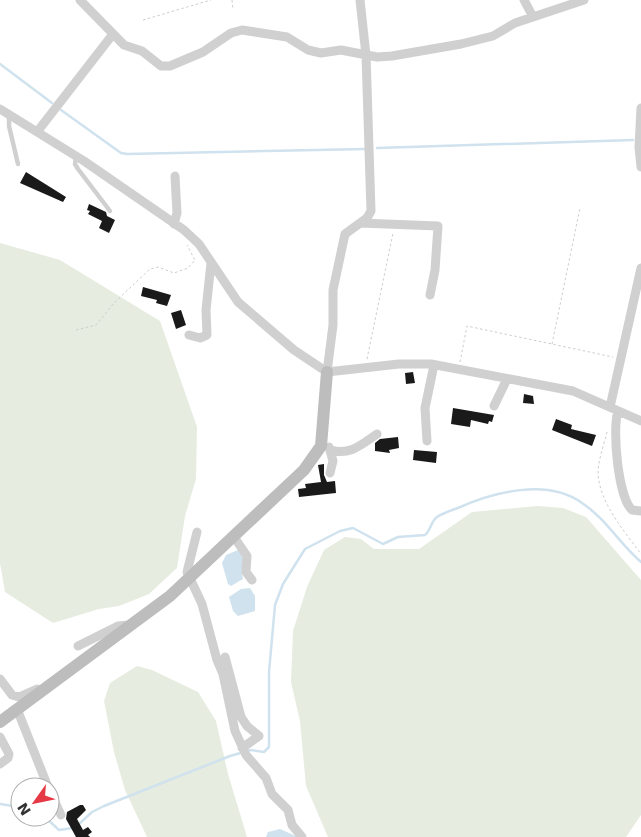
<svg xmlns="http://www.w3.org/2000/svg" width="641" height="837" font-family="'DejaVu Sans',sans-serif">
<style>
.green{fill:#e6ecdf}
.water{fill:#cfe2ee}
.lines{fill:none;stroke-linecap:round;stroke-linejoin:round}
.stream{stroke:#cfe2ee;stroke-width:2.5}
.building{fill:#1a1a1a}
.path{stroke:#cdcdcd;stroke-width:1;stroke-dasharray:2.5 2.5;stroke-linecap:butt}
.lane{stroke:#d0d0d0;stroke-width:4.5}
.street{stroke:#d0d0d0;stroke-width:9}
.secondary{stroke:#bdbdbd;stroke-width:12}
</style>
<rect width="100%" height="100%" fill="#fff"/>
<!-- green -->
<path class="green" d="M0 243 60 260 160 321 197 427 196 479 185 516 177 568 149 594 119 606 99 609 53 623 5 592 0 563Z
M538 506 563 508 586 517 641 580V815L626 837H328L306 786 300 721 291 682 293 631 307 587 324 550 345 537 361 539 374 549H419L472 512Z
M137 666 152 670 198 692 216 721 228 774 247 837H147L125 790 114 752 104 701 110 683Z"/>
<!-- water -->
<path class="water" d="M238 550C248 558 240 568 243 579L231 586 228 584 222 563 226 555Z
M250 588 255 596V611L238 616 233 611 229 597 241 589Z
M280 829 298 837H266L268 832Z"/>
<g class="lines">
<!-- stream -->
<path class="stream" d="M0 64 52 103
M61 110 121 153 127 154 365 149
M377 148 633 140
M0 804 20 807
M45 817 59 830 73 828
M78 825 92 812 104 806 230 756 251 750 264 752 269 747V672L275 605 283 584 305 549 340 531 353 528 383 544 398 537 425 535C431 530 431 521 437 517 443 513 452 510 458 508 494 492 547 478 582 503 606 519 620 544 641 562"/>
</g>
<!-- building -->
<path class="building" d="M26 172 66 197 63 202 20 183Z
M89 204 106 212 107 216 115 220 109 233 99 228 102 221 88 214 90 211 87 210Z
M143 287 171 295 167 306 156 303 157 300 141 296Z
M181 310 186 325 176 329 171 313Z
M413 372 415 383 406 384 405 373Z
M524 394 533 396 534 404 523 403Z
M453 408 494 415 492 422 489 421 488 424 471 420 470 427 451 424Z
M556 419 572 425 571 429 596 435 592 446 552 430Z
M398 437 399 448 389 450 390 453 375 451V443L380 439Z
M414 450 437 452 436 463 413 460Z
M324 464V475L327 482 335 481 336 493 299 497 298 489 306 488 305 484 321 482 318 465Z
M80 805H83L86 810 77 819 83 830 88 827 92 832 88 835 90 837H76L66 819 67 812Z"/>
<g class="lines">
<!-- path -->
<path class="path" d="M232 0 233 10
M143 20 211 0
M76 330 96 325 114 303 150 269 158 267 174 273 188 268 195 260 187 245
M552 344 580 208
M367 359 393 233
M460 362 467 326 613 357
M607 432C604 444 599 458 598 471 598 501 624 531 641 554"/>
<!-- lane -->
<path class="lane" d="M9 114V126L18 164
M76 156 75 164 78 169 110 211"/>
<!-- street -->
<path class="street" d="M80 0 124 45 142 51 161 66H170L203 52 231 33 242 30 287 37 308 50 321 53 341 50 377 57 392 56 461 44 493 36 515 23 584 0
M524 0 533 17
M641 108 639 147 641 167
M0 109 84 161 184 230 199 244 238 302 294 350 327 372 399 364H431L573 391 641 421
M37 132 113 34
M360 223 438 226 435 270 430 295
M174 224 177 213 175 176
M189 335 200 338 207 335 206 310 211 263
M327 372 333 325V290L345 234 367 218 371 211 366 55 360 0
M494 406 507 379
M610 407 641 268
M618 411C612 429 618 497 632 510L641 511
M427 441 425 408 434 365
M329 447 333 461 330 473
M331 450C350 456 362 444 377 434
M197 532 187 572 202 604 217 660 223 674 235 731 246 755 266 778 272 794 288 810 292 825 302 837
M234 537 247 556 246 572 252 580
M78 646 118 626 129 625
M225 657 241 717 247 726 259 736 242 748
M0 679 12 695 19 697 37 689 39 691
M17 709 48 787
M0 737 9 754 8 758 0 764
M50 791 61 815"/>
<!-- secondary -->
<path class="secondary" d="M0 722 170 596 304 470 321 446 327 372"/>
</g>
<!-- north arrow -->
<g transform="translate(35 802) rotate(237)"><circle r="24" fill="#ffffff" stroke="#adadad"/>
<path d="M0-4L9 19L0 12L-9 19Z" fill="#e63946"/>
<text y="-8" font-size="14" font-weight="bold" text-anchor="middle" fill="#333333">N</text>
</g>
</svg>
